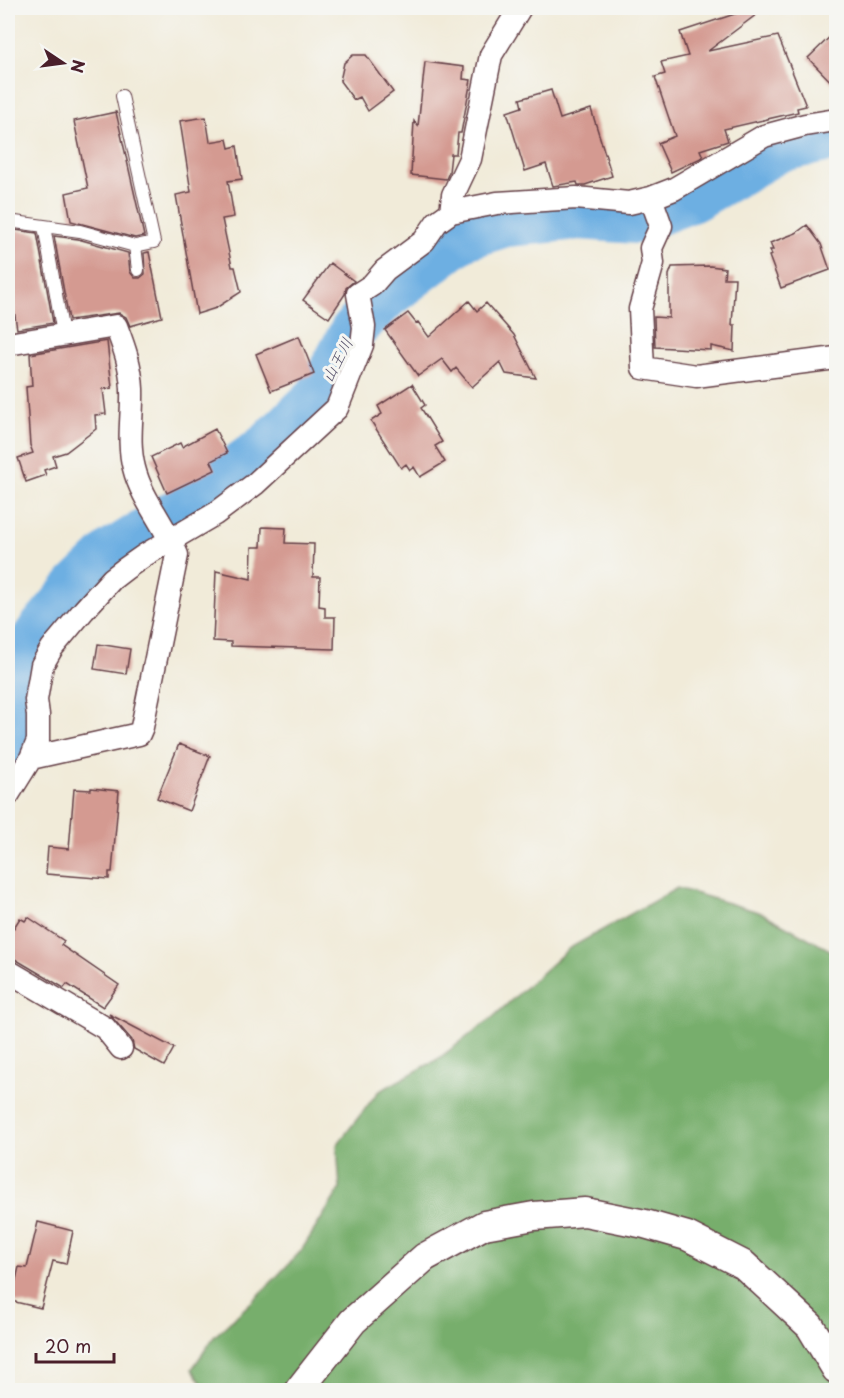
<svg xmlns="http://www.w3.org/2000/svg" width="844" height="1398" font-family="'Playpen Sans','Klee One',sans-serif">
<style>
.forest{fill:#77ae6c;stroke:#60664c;stroke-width:1.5}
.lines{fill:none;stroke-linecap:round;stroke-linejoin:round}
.river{stroke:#6dafe2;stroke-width:46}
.building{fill:#d49a91}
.service-casing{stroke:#633e45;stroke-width:14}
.minor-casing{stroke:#633e45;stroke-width:25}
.tertiary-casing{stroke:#633e45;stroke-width:31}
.service{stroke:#fff;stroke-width:12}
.minor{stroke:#fff;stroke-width:22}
.tertiary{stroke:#fff;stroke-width:28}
.labels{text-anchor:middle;stroke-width:6;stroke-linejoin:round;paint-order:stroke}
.water-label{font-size:16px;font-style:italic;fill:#56516b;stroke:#f6f6f2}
</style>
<rect width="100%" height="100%" fill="#f6f6f2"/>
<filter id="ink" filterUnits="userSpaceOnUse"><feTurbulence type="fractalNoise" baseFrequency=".0167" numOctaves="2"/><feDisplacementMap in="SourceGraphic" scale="12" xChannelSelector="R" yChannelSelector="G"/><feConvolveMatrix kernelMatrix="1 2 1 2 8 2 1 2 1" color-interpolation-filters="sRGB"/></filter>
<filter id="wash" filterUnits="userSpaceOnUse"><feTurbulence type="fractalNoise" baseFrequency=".008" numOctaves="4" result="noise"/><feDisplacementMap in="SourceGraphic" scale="24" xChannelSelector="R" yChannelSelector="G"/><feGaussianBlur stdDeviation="1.35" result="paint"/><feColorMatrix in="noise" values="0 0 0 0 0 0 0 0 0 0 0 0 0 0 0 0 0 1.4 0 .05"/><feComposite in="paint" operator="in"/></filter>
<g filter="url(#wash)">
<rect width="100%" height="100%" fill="#f1ebd9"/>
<!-- forest -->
<path class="forest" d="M677 888 762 913 832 951 836 956V1390H206L192 1369 214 1337 260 1294 301 1251 340 1189 337 1145 378 1092 438 1059 493 1017 568 949Z"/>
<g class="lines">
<!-- river -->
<path class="river" d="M8 752 14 724 10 688 19 661 41 629 77 586 112 552 176 512 269 444 319 395 353 330 387 296 463 238 506 224 579 217 637 221 693 199 780 149 836 138"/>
</g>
<g id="blocks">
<!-- building -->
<path class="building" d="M753 8H765L708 51 778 36 806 106 797 108 798 112 724 129 728 141 700 150 703 157 671 172 658 143 675 136 655 77 665 74 661 62 688 56 680 32Z
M837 30V88L808 58Z
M353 55H366L393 92 368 111 360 97 354 100 340 81 344 63Z
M425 62 464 67 463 79 471 80 461 133H458L456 154H451L449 172 446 179 411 175 414 121 418 126Z
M551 90 560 119 591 109 612 176 585 185H578L577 182 553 186 546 164 525 171 507 112 522 107 520 99Z
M116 112 144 236 135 238 71 221 66 193 88 188 74 121Z
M206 117 210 142 227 139 229 148 237 146 242 179 228 181 234 217 222 219 232 267H235L241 292 216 308 197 314 176 195 191 192 180 121Z
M807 225 821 244 830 270 781 288 769 256 772 255 770 250H773L770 243 796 233Z
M15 230 37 233 53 323 17 329 8 270V232Z
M54 236 78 239 128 253 130 272 135 278H140L145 274 144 253 149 252 162 317 130 326 126 317 119 313 69 320Z
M330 263 354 281 346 288 345 294 329 318 303 300Z
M710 266 725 268 724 278H735L732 325H735L734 351 711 346V350L655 347 654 317 669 318V275L672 267Z
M469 301 477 311 486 303 514 335 536 378 506 374 500 362 472 387 456 368 452 372 442 359 418 376 385 330 408 313 416 323 418 322 429 337Z
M299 336 314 374 271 391 256 354Z
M107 341 112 388 103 389 106 414 95 415 96 429 66 452 53 456 56 466 44 470 46 475 26 482 18 458 33 453 30 445 26 387 32 386 30 354Z
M412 384 425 405 421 408 442 442 435 446 445 462 420 477 414 467 410 470 406 464 401 468 371 421 382 414 378 406Z
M215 429 227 453 211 461 215 470 167 493 151 457 180 443 182 447Z
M262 527 286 528 285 543 314 544 313 577H320L319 606 325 607V617H335L334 649 231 646V642L213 641 216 571 251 579 252 547H261Z
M98 644 130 649 126 674 94 669Z
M179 744 210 756 189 811 157 798Z
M91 788 119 791 112 872H109V879L46 874 48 847 69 849 74 789 91 790Z
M28 917 64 941 61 945 119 985 103 1007 67 984 64 988 15 959 8 958V937L20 918 25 921Z
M109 1014 174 1048 164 1066 134 1049 132 1040Z
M38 1222 73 1231 66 1264 53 1261 41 1308 11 1301 19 1267 27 1268Z"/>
</g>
</g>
<g filter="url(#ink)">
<use href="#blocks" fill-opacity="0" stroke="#633e45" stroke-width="1.5"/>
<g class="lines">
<!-- service casing -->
<g class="service-casing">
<path id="service" d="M122 96 154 242 135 246
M8 221 80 231 135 246 138 270
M44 226 63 334"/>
</g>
<!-- minor casing -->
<g class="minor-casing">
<path id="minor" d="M651 198 661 226 651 248 653 263 640 309 643 368 696 376 836 358
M451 212 453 195 470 159 491 55 520 8
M8 344 116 326C124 347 131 366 132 389 133 415 127 442 134 468 142 500 165 524 177 555L142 727 139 734 31 758 8 795
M31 758 38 741V715L36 700 42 665 52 648 84 610 112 579 125 569 145 555 215 514 255 484 337 408 362 345 364 327 358 294 372 285 385 270 424 241 437 222 451 212 497 203 576 198 629 203 651 198 674 189 764 136 805 125 836 120
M8 971 105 1028 121 1048"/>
</g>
<!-- tertiary casing -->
<g class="tertiary-casing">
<path id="tertiary" d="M299 1390 353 1321 425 1257 484 1225 534 1216 585 1212 645 1224 687 1236 744 1265 810 1326 836 1369"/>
</g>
<!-- service -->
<use href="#service" class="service"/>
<!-- minor -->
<use href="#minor" class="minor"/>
<!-- tertiary -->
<use href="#tertiary" class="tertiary"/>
</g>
</g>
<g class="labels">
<!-- water labels -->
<g class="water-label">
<text transform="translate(337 360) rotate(-62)" y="6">山王川</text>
</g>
</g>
<!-- margin -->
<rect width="844" height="1398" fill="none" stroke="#f6f6f2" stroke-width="30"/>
<!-- north arrow -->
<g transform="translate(63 63) rotate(103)" stroke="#f6f6f2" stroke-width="4.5" paint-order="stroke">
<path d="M0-4.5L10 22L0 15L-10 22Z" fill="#4a1f2b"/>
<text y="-9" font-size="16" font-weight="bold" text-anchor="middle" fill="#4a1f2b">N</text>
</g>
<!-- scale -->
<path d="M36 1353v9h78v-9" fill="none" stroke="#4a1f2b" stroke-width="3"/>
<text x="45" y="1353" font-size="18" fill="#4a1f2b" stroke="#f6f6f2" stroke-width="4.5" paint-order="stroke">20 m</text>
</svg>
